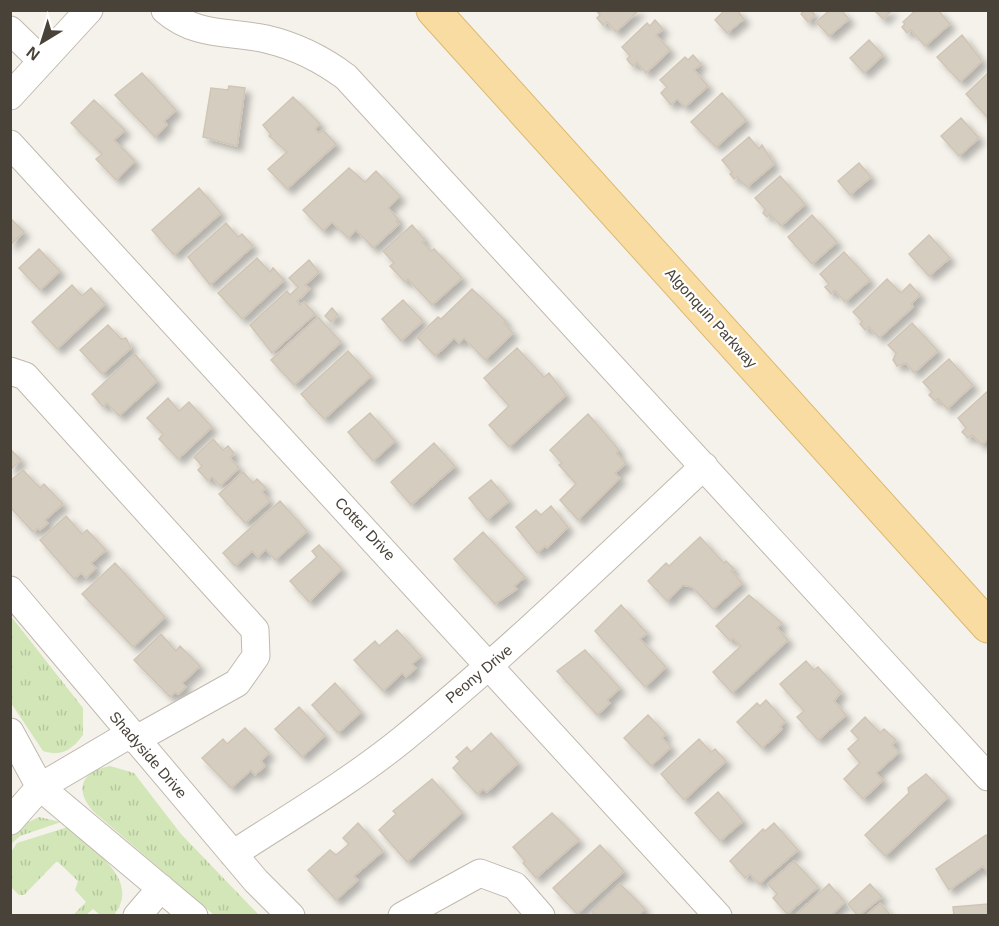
<svg xmlns="http://www.w3.org/2000/svg" width="999" height="926" font-family="Arial,sans-serif">
<style>
.grass{fill:url(#grass-tufts)}
.building{fill:#d6cdc1;stroke:#d0c5b5;stroke-width:1.5;filter:url(#shadow)}
.lines{fill:none;stroke-linecap:round;stroke-linejoin:round}
.minor-casing{stroke:#c0b9ae;stroke-width:29}
.major-casing{stroke:#ddb971;stroke-width:35}
.minor{stroke:#fff;stroke-width:27}
.major{stroke:#f8dca1;stroke-width:33}
.labels{text-anchor:middle;stroke-width:4.5;stroke-linejoin:round;paint-order:stroke}
.street-label{font-size:15px;fill:#494239;stroke:#fff}
</style>
<defs>
<pattern id="grass-tufts" width="24" height="20" patternUnits="userSpaceOnUse" patternTransform="scale(1.5)"><rect width="24" height="20" fill="#d2e6b7"/><path d="M3 7l-1-3M5 7V3M7 7l1-3M15 17l-1-3M17 17v-4M19 17l1-3" fill="none" stroke="#b6c69e"/></pattern>
<filter id="shadow"><feDropShadow dx="5.5" dy="5.5" stdDeviation="3" flood-color="#0004"/></filter>
</defs>
<rect width="100%" height="100%" fill="#f5f2eb"/>
<!-- grass -->
<path class="grass" d="M10 615 83 708V735C72 750 61 757 43 751L11 703Z
M110 766 134 773 181 834 259 915H214L94 812C73 790 82 771 110 766Z
M39 817 61 822 20 836 11 844V836L20 826Z
M68 827C92 850 142 879 114 915H100L93 909 86 915H73L86 902 75 890 78 881 57 861 24 895H19L11 887V852L17 843Z"/>
<!-- building -->
<path class="building" d="M596 10H639L616 32 607 22 603 25 597 18 600 15Z
M725 10H737L744 19 727 33 715 20Z
M804 10H811L815 15 808 22 801 14Z
M830 10H841L849 19 829 36 816 22Z
M874 10H892L883 19Z
M916 10H938L950 24 925 46 911 30 907 33 902 27 905 24 903 22Z
M655 20 663 29 656 35 670 50 646 73 637 62 633 66 629 62 627 59 630 56 622 47 647 23 650 26Z
M962 35 982 61 960 82 937 57Z
M869 40 883 55 864 73 850 58Z
M693 55 701 64 694 70 708 86 685 107 677 99 671 105 661 93 667 87 660 80 685 57 688 60Z
M142 73 176 110 164 121 167 125 155 137 115 95Z
M988 73V118L966 94Z
M229 86 245 88 237 146 203 137 211 88 228 90Z
M722 93 746 120 716 147 691 122Z
M293 97 320 124 315 129 319 133 323 130 336 144 287 189 268 169 287 152 269 136 271 135 263 125Z
M94 100 125 130 114 140 135 161 116 180 96 159 102 154 71 123Z
M961 118 979 138 959 156 941 136Z
M749 137 759 149 762 145 774 164 747 187 737 177 734 179 730 174 732 172 722 160Z
M859 163 871 177 850 195 838 181Z
M349 168 365 182 376 171 400 196 388 208 398 219 396 221 399 224 373 248 356 230 348 238 332 222 323 231 303 210Z
M780 176 805 204 781 226 770 214 767 217 763 213 765 209 755 198Z
M199 188 221 213 174 255 152 230Z
M812 215 837 242 812 264 788 237Z
M10 218 24 232 10 245Z
M226 223 238 237 242 234 253 246 210 285 188 257Z
M412 225 425 240 422 242 431 251 434 249 462 278 432 305 408 279 405 282 390 266 394 263 383 251Z
M929 235 950 258 929 276 909 254Z
M39 249 60 271 40 290 19 268Z
M844 252 870 280 845 302 835 290 831 294 825 287 829 284 820 274Z
M257 258 270 272 273 268 284 280 242 319 218 293Z
M309 260 319 272 305 285 310 289 297 301 300 305 304 302 315 314 272 353 250 325 287 291 290 295 298 287 289 278Z
M887 279 901 293 910 284 920 295 911 304 913 307 879 338 869 327 865 330 860 324 862 321 853 312Z
M72 285 82 296 91 288 105 304 57 349 32 322Z
M472 289 506 321 504 323 513 333 485 360 464 338 459 343 454 338 435 356 417 337 438 317 441 319Z
M403 300 423 321 401 341 382 319Z
M332 308 338 315 331 322 325 316Z
M318 317 341 342 294 385 271 360Z
M912 323 938 351 914 373 906 363 897 366 893 360 896 353 888 345Z
M108 325 121 339 126 338 131 348 102 374 80 350Z
M517 348 544 377 549 373 566 395 509 447 489 425 509 406 484 378Z
M348 351 371 376 324 419 301 394Z
M135 354 157 381 119 416 107 403 103 407 92 394Z
M949 359 973 385 947 409 938 398 935 401 929 395 932 392 923 382Z
M988 391V439L982 445 972 435 968 438 962 432 966 428 958 418Z
M168 398 179 411 189 402 212 427 178 459 159 439 163 434 147 418Z
M370 413 395 441 373 461 348 432Z
M588 414 619 450 616 453 626 463 615 473 620 478 578 520 560 500 576 484 559 465 562 463 550 450Z
M213 439 223 450 228 446 234 453 230 458 239 468 220 486 212 477 208 481 198 470 202 466 194 457Z
M434 443 455 466 411 505 391 482Z
M10 449 21 460 10 470Z
M23 470 40 488 44 484 63 504 45 520 48 523 40 530 38 528 33 532 10 507V481Z
M243 472 253 483 257 479 266 488 262 492 270 501 245 523 219 494Z
M491 480 509 501 487 520 469 498Z
M280 501 307 531 275 560 266 549 258 557 252 551 235 566 223 553Z
M551 506 568 527 547 548 545 546 537 553 516 527 536 510 541 515Z
M66 516 82 534 87 530 106 550 91 563 96 568 86 578 81 573 74 579 40 540Z
M483 532 525 577 514 586 517 589 495 604 454 559Z
M700 537 724 563 726 561 734 569 731 571 742 583 713 609 692 587 683 585 667 601 648 581 666 563 669 566Z
M319 545 342 569 309 602 290 581 317 557 312 551Z
M115 563 165 617 133 647 82 594Z
M749 595 782 623 777 628 788 640 732 693 713 672 741 646 733 638 730 641 716 626Z
M621 605 647 633 640 639 666 667 645 687 595 631Z
M397 630 421 656 412 664 416 668 406 677 402 673 383 691 354 660 375 641 379 646Z
M161 634 176 651 180 646 200 666 182 683 186 687 178 694 175 692 170 697 134 660Z
M585 650 620 688 607 700 610 703 597 715 557 671Z
M806 661 814 670 818 667 841 692 834 701 846 715 818 740 797 717 804 711 780 684Z
M335 683 361 712 338 733 312 705Z
M766 700 785 721 780 727 782 729 762 748 737 722 757 703 760 706Z
M299 707 325 735 302 757 275 729Z
M648 715 666 734 662 738 671 747 651 766 624 738Z
M865 717 880 733 884 729 896 740 892 745 899 752 876 773 883 780 863 799 844 779 860 763 848 749 859 739 851 731Z
M245 728 269 753 261 761 265 766 255 775 251 770 231 788 202 758 223 739 227 744Z
M491 733 518 763 487 792 483 789 477 794 453 768 460 761 456 757 467 747 471 752Z
M699 739 711 752 715 749 726 761 684 800 661 774Z
M926 774 948 797 885 856 865 835 909 793 908 788Z
M432 779 462 812 407 862 379 830 396 814 393 811Z
M718 792 743 821 720 841 695 813Z
M552 813 579 840 536 878 523 863 525 861 513 847Z
M358 823 383 851 354 876 358 880 336 900 308 870 330 850 336 855 349 844 343 838Z
M774 823 798 850 759 884 750 874 745 878 730 861 763 829 765 831Z
M986 835 988 838V873L983 866 949 890 936 869Z
M600 845 624 871 577 914 553 888Z
M794 861 818 887 787 914 773 898 777 894 768 884Z
M620 884 645 909 638 916H596L592 912Z
M829 884 845 902 830 916H795Z
M870 884 882 897 858 916 848 904Z
M880 903 891 916H866Z
M988 904V916H954L953 907Z"/>
<g class="lines">
<!-- minor casing -->
<g class="minor-casing">
<path id="minor" d="M165 10C196 37 230 31 266 39 296 46 322 59 346 77L988 777
M10 30 42 61
M10 96 89 10
M10 144 718 916
M10 371 25 376 255 630 256 656 237 683 135 740
M10 590 256 881 291 916
M10 732 40 787 194 916
M10 821 40 787 130 734
M233 854C290 817 350 782 403 739 508 653 605 559 704 466
M137 916 161 888
M402 916 480 873 515 886 541 916"/>
</g>
<!-- major casing -->
<g class="major-casing">
<path id="major" d="M433 10 988 626"/>
</g>
<!-- minor -->
<use href="#minor" class="minor"/>
<!-- major -->
<use href="#major" class="major"/>
</g>
<g class="labels">
<!-- street labels -->
<g class="street-label">
<text transform="translate(711 318) rotate(48)" y="5">Algonquin Parkway</text>
<text transform="translate(365 529) rotate(47)" y="5">Cotter Drive</text>
<text transform="translate(479 674) rotate(-40)" y="5">Peony Drive</text>
<text transform="translate(148 755) rotate(49)" y="5">Shadyside Drive</text>
</g>
</g>
<!-- border -->
<rect width="999" height="926" fill="none" stroke="#494239" stroke-width="24"/>
<!-- north arrow -->
<g transform="translate(42 42) rotate(218)" stroke="#ffffff" stroke-width="4.5" paint-order="stroke">
<path d="M0-4.5L10 22L0 15L-10 22Z" fill="#494239"/>
<text y="-9" font-size="16" font-weight="bold" text-anchor="middle" fill="#494239">N</text>
</g>
</svg>
